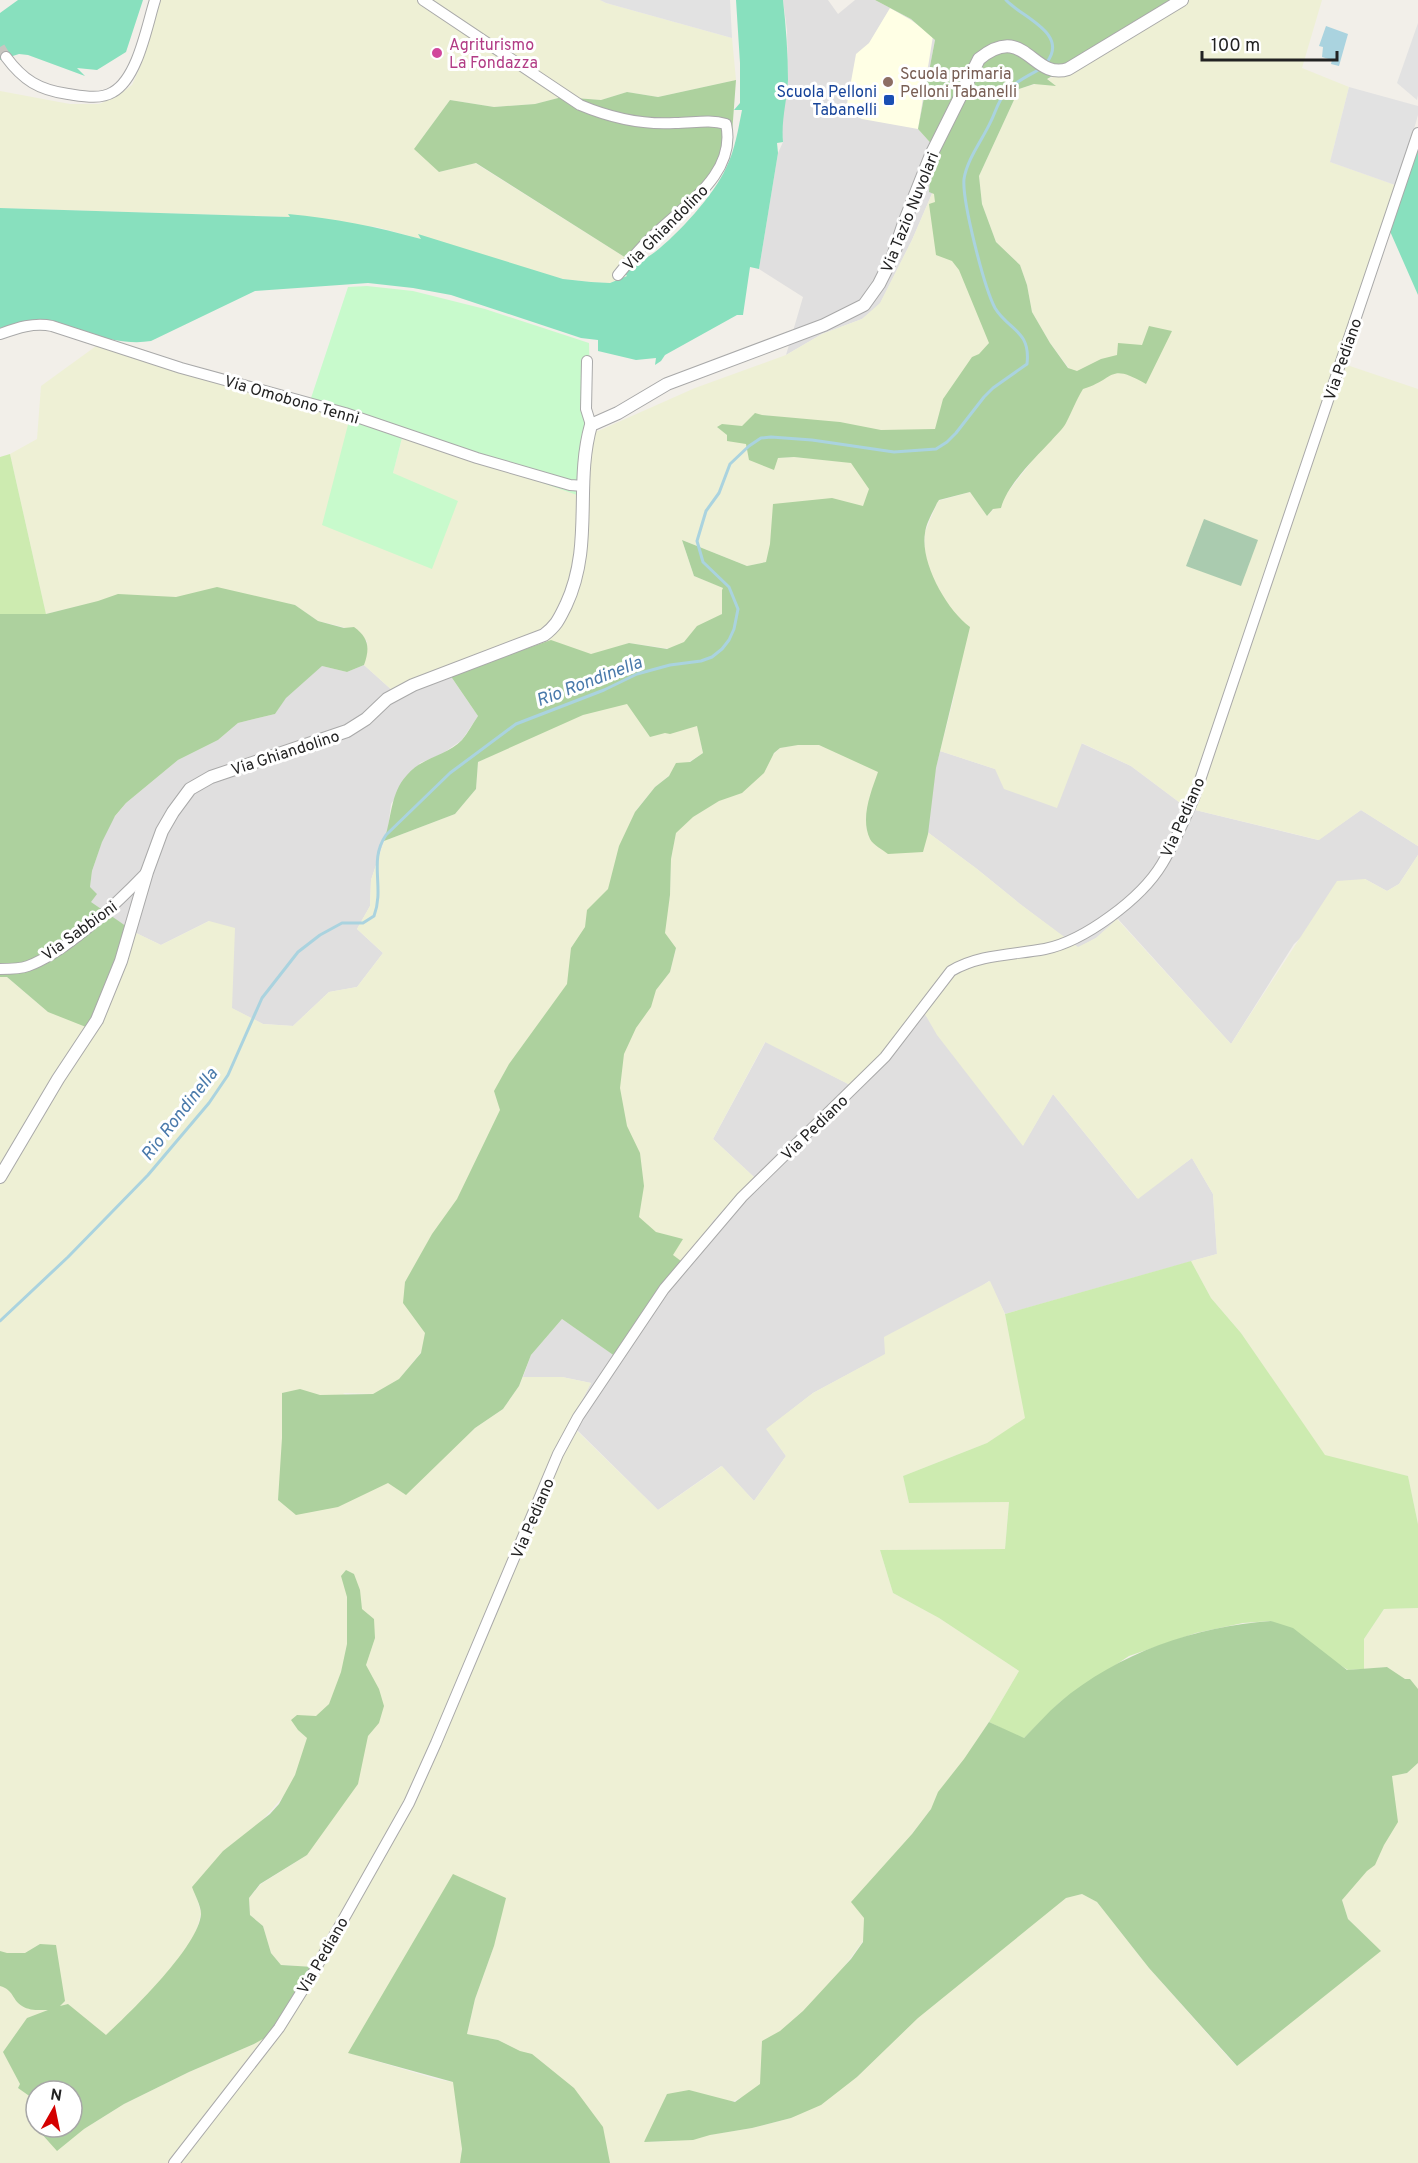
<svg xmlns="http://www.w3.org/2000/svg" width="1418" height="2163" font-family="Overpass,sans-serif">
<style>
.residential{fill:#e0dfdf}
.education{fill:#ffffe5}
.farmland{fill:#eef0d5;fill-rule:evenodd}
.grass{fill:#cdebb0}
.forest{fill:#add19e}
.cemetery{fill:#aacbaf}
.park{fill:#c8facc}
.pitch{fill:#88e0be}
.parking{fill:#e2e2e2}
.water{fill:#aad3df}
.lines{fill:none;stroke-linecap:round;stroke-linejoin:round}
.stream{stroke:#aad3df;stroke-width:3}
.minor-tunnel{stroke:#c8c6c1;stroke-width:10;stroke-dasharray:10 5;stroke-linecap:butt}
.minor-casing{stroke:#a9a9a9;stroke-width:12}
.tertiary-casing{stroke:#a9a9a9;stroke-width:14}
.minor{stroke:#fff;stroke-width:10}
.tertiary{stroke:#fff;stroke-width:12}
.hotel-dot{fill:#d1479c;stroke:#fff;stroke-width:2}
.education-dot{fill:#8d6e63;stroke:#fff;stroke-width:2}
.transit-dot{fill:#1a4fb4;stroke:#fff;stroke-width:2}
.labels{text-anchor:middle;stroke-width:6;stroke-linejoin:round;paint-order:stroke}
.hotel-label{font-size:16px;fill:#b23c85;stroke:#fff;text-anchor:start}
.education-label{font-size:16px;fill:#785e54;stroke:#fff;text-anchor:start}
.transit-label{font-size:16px;fill:#164399;stroke:#fff;text-anchor:end}
.street-label{font-size:16px;fill:#222;stroke:#fff}
.water-label{font-size:18px;font-style:italic;fill:#4a7aab;stroke:#fff}
</style>
<rect width="100%" height="100%" fill="#f2efe9"/>
<!-- residential -->
<path class="residential" d="M783 0H828L838 14 855 0H875L911 19 935 40 918 129 936 149 934 189 912 240 880 304 862 319 822 334 786 355 803 297 759 269 778 153 783 142 781 126 788 82 787 30Z
M318 665 347 672 364 665 394 692 450 675 478 716 462 740 442 754 420 763 391 804 388 829 371 880 370 906 357 929 383 953 357 987 329 992 293 1026 263 1024 231 1008 209 921 161 945 136 933 88 901 92 871 107 826 126 803 178 760 218 740 238 723 275 714 294 685Z
M1081 743 1131 766 1187 808 1318 840 1361 810 1418 846V855L1399 884 1387 891 1365 879 1294 944 1231 1044 1118 919 1096 938 1078 948 1020 904 977 869 918 825 931 787 940 751 995 769Z
M921 1009 1023 1145 1053 1094 1137 1198 1192 1158 1213 1194 1217 1254 1005 1314 989 1281 886 1354 813 1393 767 1429 786 1456 754 1501 721 1466 658 1510 570 1423 591 1383 562 1377H523L531 1355 562 1319 618 1358 713 1221 754 1177 713 1139 766 1041 854 1087Z"/>
<!-- education -->
<path class="education" d="M890 8 911 20 933 36 918 129 862 119 851 114 846 109 856 54 869 43Z"/>
<!-- farmland -->
<path class="farmland" d="M159 0H600L606 3 732 38 736 80 658 97 627 92 601 100 562 97 535 104 494 107 450 100 415 148 439 172 475 163 634 263 627 275 610 283 591 282 563 279 377 227 291 217 0 208V91L70 104H99L116 97 132 85 141 65Z
M1189 0H1322L1302 68 1349 87 1330 162 1398 186 1338 362 1418 389V846L1361 810 1319 840 1187 808 1131 766 1082 743 1057 808 1004 789 995 769 940 751 953 701 961 653 924 557 925 532 938 501 970 492 987 516 1000 502 1029 465 1080 383 1050 343 1032 312 1027 285 1020 265 996 242 982 204 979 176 1019 89 1042 82 1066 71Z
M934 189 990 342 976 358 935 430 901 434 763 415 764 459 794 457 858 463 909 484 766 562 747 566 682 540 694 576 729 590 723 613 678 650 629 643 593 655 501 658 394 692 364 665 367 641 343 627 318 621 295 605 268 600 96 602 46 614 10 454 37 439 41 386 103 341 350 416 393 473 403 434 591 425 598 431 695 388 786 355 822 334 862 319 880 303 912 240Z
M624 699 697 725 703 753 672 773 655 787 637 809 613 883 575 984 430 1328 427 1345 392 1388 374 1394 343 1393 437 1463 475 1428 503 1409 519 1386 523 1377H562L591 1383 570 1424 658 1510 722 1466 754 1501 786 1456 766 1429 813 1393 885 1354 884 1337 990 1281 1005 1314 1026 1418 987 1443 903 1476 909 1503 1009 1502 1005 1549 880 1550 893 1593 939 1618 1019 1671 989 1722 940 1797 912 1834 865 1919 866 1937 827 1990 760 2089 644 2142 669 2141 752 2128 791 2118 857 2077 917 2018 1065 1898 1082 1894 1097 1902 1149 1968 1236 2066 1380 1951 1348 1919 1342 1900 1350 1883 1382 1777 1407 1773 1418 1763V2163H606L498 2040 467 2034 475 1999 494 1946 349 2053 436 2079 458 2083 462 2142 461 2163H0V1986L3 1954 0 1951V977H7L48 1012 117 982 136 933 161 945 209 921 235 928 232 1008 263 1024 293 1026 329 992 357 987 383 953 357 929 370 906 371 880 384 841 455 814 476 789 478 762 563 722ZM332 1700 307 1855 261 1884 249 1898 250 1915 263 1926 271 1953 281 1965 314 1967 254 2044 189 2072 124 2104 84 2129 36 2127V2096L27 2018 109 2038 178 1965 196 1933 201 1913 196 1895 290 1789 315 1722Z
M812 742 931 787 918 825 977 869 1020 904 1078 947 1096 938 1117 919 1231 1044 1337 881 1365 879 1387 891 1399 884 1418 855V1524L1408 1476 1325 1456 1241 1333 1211 1298 1191 1261 1217 1254 1213 1194 1192 1158 1138 1199 1053 1094 1023 1146 937 1035 922 1009 854 1087 765 1042 713 1139 754 1177 713 1221 685 1264 613 1214 619 1115 618 1051 651 996 670 972 676 949 663 932 670 895 671 859 676 832 692 817 720 800 748 778 780 748Z
M1418 1608V1690L1387 1667 1364 1669V1639L1384 1609Z"/>
<!-- grass -->
<path class="grass" d="M10 454 46 614H0V457Z
M1191 1261 1211 1298 1241 1333 1325 1455 1408 1476 1418 1524V1608L1384 1609 1364 1639V1669L1348 1670 1271 1621 1243 1623 1196 1633 1129 1656 1060 1702 1023 1739 989 1722 1019 1671 939 1618 893 1593 880 1550 1005 1549 1009 1502 909 1503 903 1476 987 1443 1025 1418 1005 1314Z"/>
<!-- forest -->
<path class="forest" d="M875 0H1189L1047 79 1056 86 1034 84 1019 89 979 176 982 204 996 242 1020 265 1027 285 1032 312 1050 343 1068 368 1077 371 1101 359 1117 355 1118 343 1142 345 1149 326 1172 331 1146 384C1108 362 1116 379 1083 389 1076 400 1072 412 1066 423 1063 429 1056 435 1051 441 1035 458 1007 485 1001 508L993 509 987 516 970 492 939 500 937 503C933 512 926 523 925 533 920 563 947 610 970 627L936 768 928 834 923 852 888 854C883 850 873 845 870 839 860 818 871 792 878 772L819 745H798L780 748 774 753 764 773 742 793 719 801 693 817 676 833 671 859 670 895 665 933 676 948 670 972 656 990 651 1007 636 1028 624 1054 620 1088 627 1126 640 1153 644 1186 639 1217 656 1232 683 1239 673 1255 685 1264 619 1359 562 1319 531 1355 519 1386 503 1409 475 1428 406 1495 388 1483 338 1507 296 1515 278 1500 282 1438V1393L300 1389 320 1395 373 1394 399 1379 421 1353 425 1333 403 1303 405 1282 432 1234 457 1199 500 1110 494 1091 509 1064 567 984 571 948 585 927 587 910 608 889 619 846 635 812 655 787 669 776 676 763 690 762 703 753 697 726 670 734 665 733 650 737 627 704 583 715 478 762 476 789 455 814 384 841C392 818 390 793 407 775 422 757 447 756 462 740 468 733 473 723 478 716L450 675 551 640 591 654 629 643 667 649 684 642 697 626 722 614V590L723 588 694 576 682 540 747 566 766 562 770 544 773 504 832 498 863 506 869 489 851 463 794 457 778 458 774 470 749 460 746 444 727 441V435L717 427 722 424 742 426 755 413 762 415 840 422 881 430 935 429 943 399 972 357 979 354 989 343 959 270 952 261 936 255 929 204 935 202 934 194 929 192 931 165 936 149 918 129 935 40 911 19Z
M736 80 732 134 721 170 696 201 634 263 476 163 439 172 414 149 450 100 494 107 535 104 562 97 601 100 627 92 658 97Z
M217 587 295 605 318 621 344 628 354 627C369 638 370 648 364 665L347 672 322 666 286 698 275 714 238 723 218 740 178 760 126 803 115 816 102 842 92 871 90 887 97 894 91 902 136 933 117 982 91 1029 48 1012 7 977H0V614H46L98 601 118 594 176 597Z
M346 1570 354 1574 360 1590 362 1609 374 1619 375 1638 366 1665 379 1689 384 1706 379 1723 368 1736 358 1784 307 1855 260 1884 249 1898 250 1915 263 1926 271 1953 281 1965 314 1967 277 2031 254 2044 189 2072 124 2104 84 2129 57 2151 40 2132V2127H72V2091H36V2105L35 2100 18 2088 20 2084 3 2052 27 2018 48 2010C39 2010 30 2011 22 2006 12 2000 14 1990 0 1986V1951L7 1953H25L40 1944 56 1945 65 2001 60 2006 68 2004 106 2035C130 2013 199 1946 201 1914 201 1906 195 1895 192 1887L223 1851 270 1814 279 1804 295 1775 307 1738 298 1730 291 1720 297 1715 316 1716 329 1704 341 1672 347 1644V1597L341 1576Z
M1271 1621 1293 1628 1347 1670 1387 1667 1405 1679H1410L1418 1689V1763L1407 1773 1392 1776 1398 1822 1384 1845 1375 1865 1367 1871 1342 1900 1348 1919 1381 1951 1237 2066 1149 1968 1097 1902 1082 1894 1066 1898 918 2018 857 2077 821 2105 791 2118 752 2128 710 2135 693 2140 644 2142 667 2094 689 2090 735 2102 760 2084 762 2041 780 2031 803 2011 851 1959 863 1942 864 1918 851 1902 912 1834 931 1809 938 1792 964 1759 989 1722 1024 1738C1036 1726 1047 1713 1060 1702 1118 1653 1196 1626 1271 1621Z
M453 1874 506 1898 494 1946 475 1999 467 2034 498 2040 520 2051 532 2054 574 2088 603 2127 610 2163H460L462 2149 453 2082 348 2053Z"/>
<!-- cemetery -->
<path class="cemetery" d="M1204 519 1258 540 1241 586 1186 566Z"/>
<!-- park -->
<path class="park" d="M367 286 413 291 485 309 589 343 591 425 577 495 403 434 393 473 458 501 432 569 322 525 350 417 309 404 348 287Z"/>
<!-- pitch -->
<path class="pitch" d="M18 0H143L126 52 97 70 77 68 85 76 28 55 19 54 0 60V13Z
M736 0H783C786 27 788 54 788 80 787 101 781 120 783 142L777 143 778 153 759 269 750 267 743 315H737L665 355 661 361 655 365 656 358 636 360 598 351V340L581 338 451 295 413 288 368 283 255 291 151 341C115 347 79 328 44 320H32L0 328V208L290 217 288 214C334 218 377 227 421 239L418 234 563 279 591 282 610 283 627 276 624 272C633 263 645 260 655 252 678 234 714 195 726 168 735 150 738 130 742 110H734L740 103V63Z
M1418 144V295L1389 229Z"/>
<!-- parking -->
<path class="parking" d="M600 0H730L732 38 606 3Z
M1418 23V95L1417 100 1397 83Z
M1349 87 1418 106V115L1398 186 1330 162Z"/>
<!-- water -->
<path class="water" d="M1326 26 1348 34 1339 66 1331 64 1332 60 1322 57 1323 47 1319 46Z"/>
<g class="lines">
<!-- stream -->
<path class="stream" d="M1006 0C1021 17 1069 33 1047 62
M0 1321 68 1257 148 1175 209 1103 228 1075 262 998 298 952 320 935 342 923H363L374 916C385 887 368 861 386 835L450 773 516 724 604 690 637 674 670 665 701 661 712 657 722 649 729 640 734 629 738 609 729 587 703 562 697 541 706 511 719 493 730 464 749 446 761 438 771 437 812 440 894 452 936 449 947 442 956 433 984 397 993 388 1027 364C1031 330 1008 330 995 308 984 287 962 201 964 179 967 159 983 139 991 121 996 111 998 101 1006 92 1014 82 1028 76 1040 69"/>
<!-- minor-tunnel -->
<path class="minor-tunnel" d="M0 47 6 57"/>
<!-- minor casing -->
<g class="minor-casing">
<path id="minor" d="M423 0 580 105C611 118 642 125 675 123 693 123 709 119 726 124 737 173 686 204 656 233 642 246 630 260 618 275
M6 57C23 80 39 90 68 94 82 96 100 100 113 92 138 78 147 25 155 0
M0 334C17 328 34 322 52 326L181 368 345 413 477 458 570 485 584 486
M587 361 586 409 591 425
M0 969C9 969 20 969 28 966 66 952 118 902 146 873
M174 2163 279 2028 312 1975 409 1803 436 1743 558 1454 578 1417 664 1289 742 1197 885 1057 951 971C980 954 1013 955 1045 949 1084 941 1141 899 1162 864 1174 844 1184 821 1194 798L1418 133"/>
</g>
<!-- tertiary casing -->
<g class="tertiary-casing">
<path id="tertiary" d="M0 1177 58 1079 97 1020 121 961 147 872 162 831 173 812 190 789 211 777 347 731 366 719 387 699 413 685 544 635C557 625 559 619 566 605 594 545 574 485 591 425L618 413 667 384 824 325 864 305 879 284 893 256 904 223 931 155 979 59C1025 21 1032 81 1068 69L1182 0"/>
</g>
<!-- minor -->
<use href="#minor" class="minor"/>
<!-- tertiary -->
<use href="#tertiary" class="tertiary"/>
</g>
<!-- markers -->
<circle class="hotel-dot" cx="437" cy="53" r="6"/>
<circle class="education-dot" cx="888" cy="82" r="6"/>
<rect class="transit-dot" x="883" y="94" width="12" height="12" rx="3"/>
<g class="labels">
<!-- hotel labels -->
<g class="hotel-label">
<text x="449" y="50">Agriturismo<tspan x="449" dy="18">La Fondazza</tspan></text>
</g>
<!-- education labels -->
<g class="education-label">
<text x="900" y="79">Scuola primaria<tspan x="900" dy="18">Pelloni Tabanelli</tspan></text>
</g>
<!-- transit labels -->
<g class="transit-label">
<text x="877" y="97">Scuola Pelloni<tspan x="877" dy="18">Tabanelli</tspan></text>
</g>
<!-- street labels -->
<g class="street-label">
<text transform="translate(909 212) rotate(-68)" y="6">Via Tazio Nuvolari</text>
<text transform="translate(665 227) rotate(-45)" y="6">Via Ghiandolino</text>
<text transform="translate(1342 359) rotate(-71)" y="6">Via Pediano</text>
<text transform="translate(292 399) rotate(16)" y="6">Via Omobono Tenni</text>
<text transform="translate(285 752) rotate(-18)" y="6">Via Ghiandolino</text>
<text transform="translate(1182 817) rotate(-66)" y="6">Via Pediano</text>
<text transform="translate(79 930) rotate(-36)" y="6">Via Sabbioni</text>
<text transform="translate(814 1127) rotate(-44)" y="6">Via Pediano</text>
<text transform="translate(532 1518) rotate(-67)" y="6">Via Pediano</text>
<text transform="translate(322 1955) rotate(-60)" y="6">Via Pediano</text>
</g>
<!-- water labels -->
<g class="water-label">
<text transform="translate(589 681) rotate(-21)" y="6">Rio Rondinella</text>
<text transform="translate(179 1114) rotate(-52)" y="6">Rio Rondinella</text>
</g>
</g>
<!-- north arrow -->
<g transform="translate(54 2109) rotate(9)"><circle r="28" fill="#ffffff" stroke="#a7a7a7" stroke-width="1.5"/>
<path d="M0-4.5L10 22L0 15L-10 22Z" fill="#d40000"/>
<text y="-9" font-size="16" font-weight="bold" text-anchor="middle" fill="#222222">N</text>
</g>
<!-- scale -->
<path d="M1202 51v9h135v-9" fill="none" stroke="#222222" stroke-width="3"/>
<text x="1211" y="51" font-size="18" fill="#222222" stroke="#ffffff" stroke-width="4.5" paint-order="stroke">100 m</text>
</svg>
